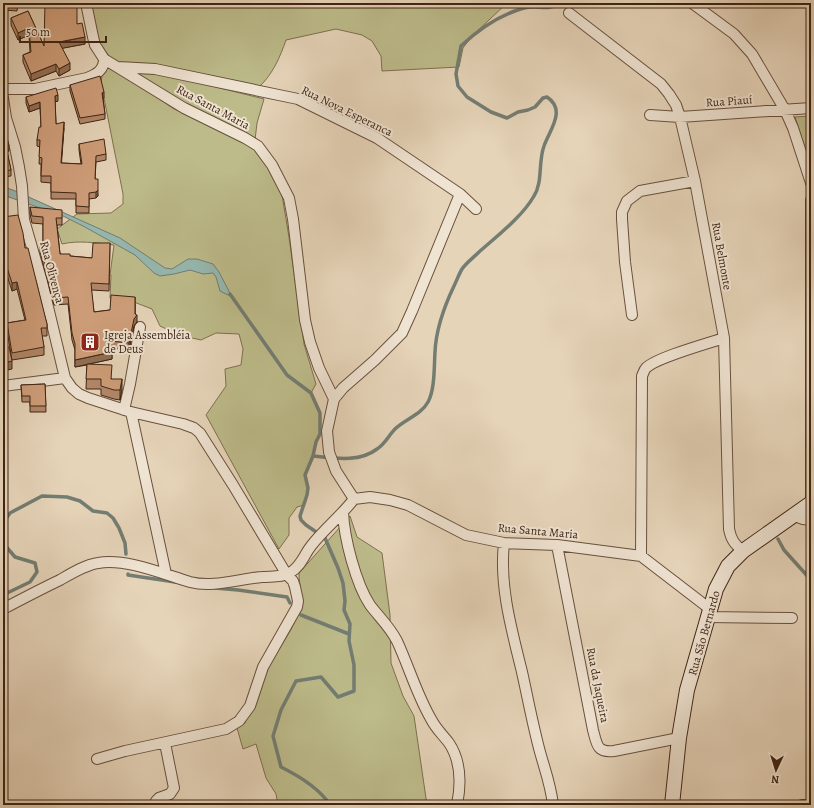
<svg xmlns="http://www.w3.org/2000/svg" width="814" height="808" font-family="Alegreya,serif">
<style>
.green{fill:#bdbb8a;stroke:#7e704f}
.water{fill:#96b8b0;stroke:#737d72}
.lines{fill:none;stroke-linecap:round;stroke-linejoin:round}
.stream{stroke:#737d72;stroke-width:3.5}
.street-casing{stroke:#69503d;stroke-width:12}
.secondary-casing{stroke:#3f2414;stroke-width:16}
.street{stroke:#efe3d2;stroke-width:10}
.secondary{stroke:#efe3d2;stroke-width:14}
.wall{fill:#b28869;stroke:#3f2414}
.shaded-wall{fill:#916f55;stroke:#3f2414}
.building{fill:#cf9e7a;stroke:#3f2414}
.labels{text-anchor:middle;stroke-width:4;stroke-linejoin:round;paint-order:stroke}
.street-label{font-size:12px;fill:#3f2414;stroke:#efe3d2}
.poi-label{font-size:12px;fill:#3f2414;stroke:#efe3d2;text-anchor:start}
</style>
<rect width="100%" height="100%" fill="#e6d4b9"/>
<filter id="stains"><feTurbulence type="fractalNoise" baseFrequency=".005" numOctaves="4"/><feColorMatrix values="0 0 0 0 .2 0 0 0 0 .09 0 0 0 0 .02 0 0 0 .5 -.17"/></filter>
<radialGradient id="worn" r=".72"><stop offset=".6" stop-color="#630" stop-opacity="0"/><stop offset="1" stop-color="#630" stop-opacity=".3"/></radialGradient>
<!-- green -->
<path class="green" d="M91 3H290L293 6 315 3H507L472 36 463 48 459 67 382 71 381 56 372 41 362 35 336 29 286 40C280 57 273 74 259 87L121 64 111 59 97 39Z
M109 65 174 109 253 147 266 163 282 195 289 237 304 344 316 384 311 393 320 413V434L316 442 313 456 305 475 308 488 307 495 304 505 297 507 289 518V535L279 549 206 415 226 386 225 369 241 365 243 349 239 334 216 333 201 340 179 335 160 326 152 309 126 299 110 298 111 275H110L114 245C96 243 79 240 62 244L57 229 77 214 111 213 123 204V194L101 83 102 75Z
M126 70 160 73 264 99 257 123 255 140 190 108Z
M811 116V167L795 117Z
M350 516 357 537 382 553 390 615 391 663 403 696 414 716 427 805H278L276 794 266 778 256 744 243 749 237 728 245 723C252 705 258 686 267 669 277 649 296 628 300 606 303 593 299 586 299 573Z"/>
<!-- water -->
<path class="water" d="M3 187 13 190 120 238 165 268 172 269 188 259H197L213 264 219 272 232 297 220 291 216 277 213 273 203 274 190 270 174 274 160 276 154 273 135 255 85 227 63 216 3 195Z"/>
<g class="lines">
<!-- stream -->
<path class="stream" d="M230 294 287 375 311 393 320 413V434L316 442 313 456 305 475 308 488 307 495 300 516 301 520 306 525 325 538 338 568 343 583 345 601 344 610 350 624 349 641 354 665V691L338 697 321 677 296 681 281 710 273 736 281 767C297 775 320 789 330 805
M313 456C333 458 359 463 377 449 385 444 389 435 395 429 405 419 421 415 428 402 435 389 434 367 435 352 436 328 444 307 454 286 457 280 459 274 462 269 466 263 474 257 479 252 497 236 522 217 534 196 543 182 538 162 544 146 549 131 567 110 547 97L543 98 535 107 528 110 518 112 507 118 491 112 467 97 458 86 456 74 461 46C479 29 499 15 524 8 537 4 549 12 559 3
M3 523 10 513 42 496 67 497 80 501 93 511 107 513 113 518 119 528 125 543 126 554
M778 539 784 550 811 580
M3 543 15 557 35 563 37 572 30 582 3 595
M128 574V575L175 582
M215 588 238 590 287 597 290 603
M301 615 349 634"/>
<!-- street casing -->
<g class="street-casing">
<path id="street" d="M86 3 93 37 95 45 104 59 184 108 245 138 258 146 272 165 289 198 293 219 305 320 310 342 319 368 334 399
M692 3 734 34 752 54 785 110 793 128 811 183
M569 13 661 84 669 94 676 105 680 117 695 181 724 338 729 529C731 539 734 544 743 551
M118 67 155 69 298 99 377 138 460 194 476 209
M3 89H35L87 78C97 74 104 70 104 59
M3 98 6 118 15 147 19 167 22 186 24 220 42 282 65 378 72 388 79 394 88 398 131 412 183 424 194 428 200 433 233 485 287 575 293 581 295 587 298 601 297 607 263 667 250 706 239 721 226 729 125 751 97 759
M650 115 680 117 811 108
M632 315 625 262 622 219V212L627 201 640 191 695 181
M3 386 65 378
M124 410 130 384 140 327
M131 412 166 574
M354 499 370 497 390 500 408 505 466 535 504 543 557 545 641 556 710 609
M354 499 336 471 329 452 327 431 334 399 343 388 375 360 402 333 412 311 460 194
M811 503V200
M343 512C344 538 356 584 370 605 379 617 390 627 397 641 409 667 417 695 431 719 436 729 443 735 449 743 461 761 461 785 457 805
M792 515 803 519 811 520
M504 543C499 586 512 631 522 672 528 699 533 726 540 752 545 770 551 786 553 805
M557 545 593 730C597 745 597 753 614 751L679 738
M641 556 642 376C643 374 644 370 646 368 655 358 709 343 724 338
M3 609C22 599 41 589 60 580 72 573 85 565 98 563 126 558 163 574 190 582 213 588 238 579 262 577 271 576 283 578 291 572 301 566 304 555 311 546 324 529 341 516 354 499
M707 617 792 618
M157 805 156 801 159 798 170 794 174 788 165 743
M802 805H811"/>
</g>
<!-- secondary casing -->
<g class="secondary-casing">
<path id="secondary" d="M672 805 679 738 687 690 716 589 728 566 743 551 811 503"/>
</g>
<!-- street -->
<use href="#street" class="street"/>
<!-- secondary -->
<use href="#secondary" class="secondary"/>
</g>
<!-- wall -->
<path class="wall" d="M3 3H18L17 11 3 10Z
M61 5 77 24 85 44 62 48 70 70 59 76 56 71 31 81 23 62V55L30 52 29 35 18 40 11 25V18L28 11 44 46Z
M70 85 104 98H103L105 114V119L80 124 70 91Z
M26 97 58 101 55 102 56 124 64 128 61 163 81 164 79 150V144L106 154V160L96 162 95 179 98 196 96 198 89 199V213H76V199H51V183L41 182V164H39L40 147 37 146V140L41 127 40 108 29 112 26 103Z
M3 132 9 151 7 152 11 170V176L3 177Z
M30 207 62 217V225H57L60 254 70 256 92 258 110 243 109 291 91 290 94 312 110 310 135 304V314L137 322 134 326 129 350 112 348V359L89 364 112 379 122 389 120 400 114 399 101 395V389H86L87 365 75 367V350L72 340 68 304 54 305 40 252V245L43 244V224L32 223 30 214Z
M3 217 25 248 47 324V336H42L44 347V355L12 360 7 331V323L25 320 17 289 12 291 3 263V254H4L3 241Z
M45 384 46 412H30V402H22L21 385Z"/>
<!-- shaded-wall -->
<path class="shaded-wall" d="M29 28V35L18 40V33Z
M85 37V44L59 49V42Z
M70 63V70L59 76V69Z
M56 64V71L31 81V74Z
M104 92V98L102 99V93Z
M58 95V101L55 102V96Z
M40 102V108L29 112V106Z
M64 122V128L61 170V163Z
M9 145V151L6 152V146Z
M98 190V196L96 198V192Z
M17 282V289L12 291V283Z
M135 297V317L137 315V322L134 326 129 350V343Z
M112 352V359L75 367V360Z
M12 361V369L3 371V363Z
M122 379V389L120 400V390Z"/>
<!-- building -->
<path class="building" d="M3 3H17V5Z
M45 3H61V5L77 6V24L82 23 85 37 59 42 70 63 59 69 56 64 31 74 23 55 31 52 29 28 18 33 11 18 28 11 44 46Z
M100 76 104 92 102 93 105 114 80 118 70 85Z
M56 88 58 95 55 96 56 124 64 122 61 163 82 164 79 144 104 139 106 154 96 156 95 179H98V190L96 192 89 193V207L76 206V193L51 192V176H41L42 158 39 157 40 140H37L39 127H41L40 102 29 106 26 97Z
M5 131 9 145 6 146 11 170 3 171V132Z
M30 207 62 210V218H56L60 254H70V256L92 258 93 243H110L109 284 91 283 94 312 110 310 111 295 135 297V314L137 315 134 319 129 343 110 341 112 352 75 360V344L72 333 68 297 54 298 40 245 43 244V217L32 216Z
M18 215 23 233 25 248H28L47 324V328H41L44 347 12 353 7 323 26 320 17 282 12 283 3 255V254H5L3 233V217Z
M9 347 12 361 3 363V348Z
M87 364 112 365 111 379H122L120 390H114L101 386V379H86Z
M45 384 46 406H30V396H22L21 385Z"/>
<!-- icons -->
<defs>
<g id="building-square" transform="scale(1)"><rect x="-9" y="-9" width="18" height="18" rx="4" fill="#8f2418" stroke="#efe3d2"/><path d="M-4-6H4V6H1V3H-1V6H-4ZM-2.5-4.3h1.7v1.8h-1.7ZM.8-4.3h1.7v1.8H.8ZM-2.5-1h1.7V.8h-1.7ZM.8-1h1.7V.8H.8Z" fill="#fff"/></g>
</defs>
<g fill-rule="evenodd">
<use href="#building-square" x="90" y="342"/>
</g>
<g class="labels">
<!-- street labels -->
<g class="street-label">
<text transform="translate(729 101) rotate(-4)" y="4">Rua Piauí</text>
<text transform="translate(213 107) rotate(28)" y="4">Rua Santa Maria</text>
<text transform="translate(347 111) rotate(26)" y="4">Rua Nova Esperanca</text>
<text transform="translate(722 256) rotate(80)" y="4">Rua Belmonte</text>
<text transform="translate(52 272) rotate(75)" y="4">Rua Olivença</text>
<text transform="translate(538 531) rotate(5)" y="4">Rua Santa Maria</text>
<text transform="translate(704 633) rotate(-74)" y="4">Rua São Bernardo</text>
<text transform="translate(598 685) rotate(79)" y="4">Rua da Jaqueira</text>
</g>
<!-- poi labels -->
<g class="poi-label">
<text x="104" y="339">Igreja Assembléia<tspan x="104" dy="14">de Deus</tspan></text>
</g>
</g>
<!-- margin -->
<rect width="814" height="808" fill="none" stroke="#e6d4b9" stroke-width="16"/>
<rect x="4" y="4" width="806" height="800" fill="none" stroke="#3f2414" stroke-width="2"/>
<rect x="8" y="8" width="798" height="792" fill="none" stroke="#3f2414"/>
<!-- north arrow -->
<g transform="translate(776 770) rotate(184)" stroke="#efe3d2" stroke-width="3" paint-order="stroke">
<path d="M0-3L7 15L0 10L-7 15Z" fill="#3f2414"/>
<text y="-6" font-size="11" font-weight="bold" text-anchor="middle" fill="#3f2414">N</text>
</g>
<!-- scale -->
<path d="M20 36v6h86v-6" fill="none" stroke="#3f2414" stroke-width="2"/>
<text x="26" y="36" font-size="12" fill="#3f2414" stroke="#efe3d2" stroke-width="3" paint-order="stroke">50 m</text>
<rect width="100%" height="100%" filter="url(#stains)"/>
<rect width="100%" height="100%" fill="url(#worn)"/>
</svg>
